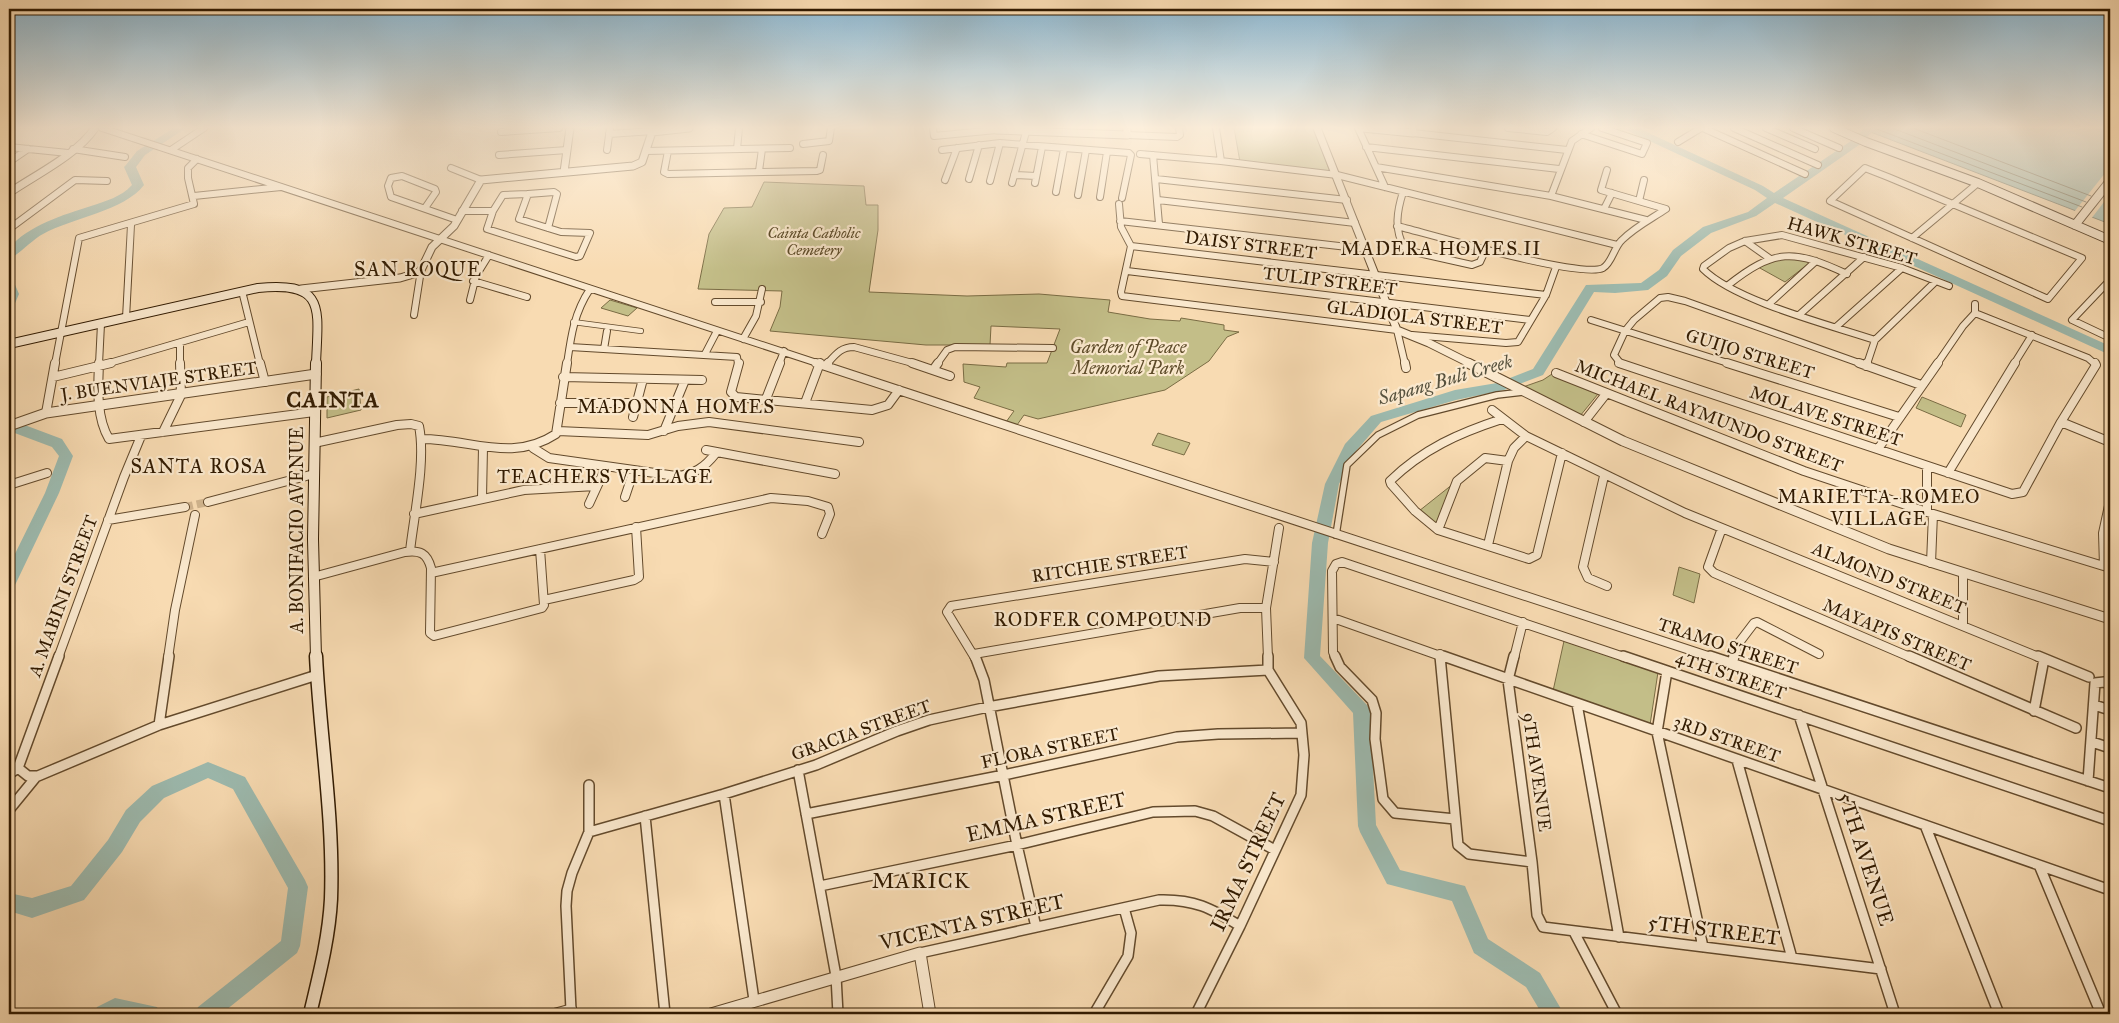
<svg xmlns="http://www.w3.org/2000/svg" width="2119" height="1023" font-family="'IM FELL Great Primer',serif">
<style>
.green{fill:#c3be88;stroke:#7a6c44}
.water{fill:#9dbbb0;stroke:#727b6a}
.pier{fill:#f8dbb2}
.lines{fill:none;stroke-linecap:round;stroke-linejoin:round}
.shore{stroke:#676a58;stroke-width:1}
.river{fill:#9dbbb0;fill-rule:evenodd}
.minor-tunnel{stroke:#d0b48e;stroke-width:8;stroke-dasharray:8 4;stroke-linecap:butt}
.pedestrian-far1-casing{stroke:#634a2c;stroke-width:6}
.pedestrian-casing{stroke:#634a2c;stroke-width:8}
.minor-far2-casing{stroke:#634a2c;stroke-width:8}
.minor-far1-casing{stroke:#634a2c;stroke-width:10}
.minor-casing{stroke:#634a2c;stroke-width:12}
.tertiary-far2-casing{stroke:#634a2c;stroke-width:9}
.tertiary-far1-casing{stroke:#634a2c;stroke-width:11}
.tertiary-casing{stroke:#634a2c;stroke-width:13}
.secondary-far2-casing{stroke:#311a00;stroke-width:10}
.secondary-far1-casing{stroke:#311a00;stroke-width:12}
.secondary-casing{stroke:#311a00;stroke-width:15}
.pedestrian-far1{stroke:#fae8cd;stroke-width:4.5}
.pedestrian{stroke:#fae8cd;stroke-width:5.5}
.minor-far2{stroke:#fae8cd;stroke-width:6}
.minor-far1{stroke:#fae8cd;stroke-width:8}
.minor{stroke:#fae8cd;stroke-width:9}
.tertiary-far2{stroke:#fae8cd;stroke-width:7}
.tertiary-far1{stroke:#fae8cd;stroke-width:9}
.tertiary{stroke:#fae8cd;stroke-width:11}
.secondary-far2{stroke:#fae8cd;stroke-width:8}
.secondary-far1{stroke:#fae8cd;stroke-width:10}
.secondary{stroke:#fae8cd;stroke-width:12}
.labels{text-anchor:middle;stroke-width:4.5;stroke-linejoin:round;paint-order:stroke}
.far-park-label{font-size:15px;font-style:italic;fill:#5d4b29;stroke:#fae8cd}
.street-label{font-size:18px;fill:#311a00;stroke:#fae8cd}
.park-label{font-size:18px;font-style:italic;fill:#5d4b29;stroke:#fae8cd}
.neighbourhood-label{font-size:19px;letter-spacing:1px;fill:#311a00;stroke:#fae8cd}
.water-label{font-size:19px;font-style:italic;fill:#57523e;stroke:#fae8cd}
.quarter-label{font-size:20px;letter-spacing:1px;fill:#311a00;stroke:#fae8cd}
.near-street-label{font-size:21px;fill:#311a00;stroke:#fae8cd}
.district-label{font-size:22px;font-weight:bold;letter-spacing:1px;fill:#311a00;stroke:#fae8cd}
.near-neighbourhood-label{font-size:22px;letter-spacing:1px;fill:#311a00;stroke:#fae8cd}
</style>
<rect width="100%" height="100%" fill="#f8dbb2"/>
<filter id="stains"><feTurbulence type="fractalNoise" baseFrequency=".004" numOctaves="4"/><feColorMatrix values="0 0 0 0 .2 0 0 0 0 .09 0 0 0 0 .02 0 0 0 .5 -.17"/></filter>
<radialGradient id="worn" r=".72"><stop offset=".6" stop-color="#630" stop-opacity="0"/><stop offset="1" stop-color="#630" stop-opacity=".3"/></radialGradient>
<!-- green -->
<path class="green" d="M1234 128H1314L1330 172 1240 162Z
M764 182 864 186 866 205H878V230L869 292 967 296 1039 294 1110 300 1108 312 1150 319 1180 321 1181 318 1224 325V330L1239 332 1227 337 1209 361 1165 390 1038 419 1024 415 1017 425 1006 422 1014 411 974 398 980 387 964 382 963 364 1006 367 1007 363H1047L1060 329 991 326 990 345H926L770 331 780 307 782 291 698 289 709 234 724 208 752 207Z
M1779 256 1812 261 1785 282 1758 267Z
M610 300 637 308 628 316 601 308Z
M1552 374 1598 394 1580 416 1523 387 1543 380Z
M359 389 361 410 327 418V397Z
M1922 397 1966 415 1961 427 1916 408Z
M1158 433 1190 443 1184 455 1152 445Z
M1453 484 1436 526 1419 511Z
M1679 567 1700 574 1694 603 1673 595Z
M1564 641 1658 672 1650 725 1553 691Z"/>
<!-- water -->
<path class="water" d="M1871 128 2110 129V224L1868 131Z"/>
<!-- pier -->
<path class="pier" d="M2110 167V194L2091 219 2074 212Z"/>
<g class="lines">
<!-- shore -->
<path class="shore" d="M1874 128 2082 207
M1892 128 2086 202
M1913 128 2091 196"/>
<!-- river -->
<path class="river" d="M174 128H186L145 155 136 167 144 185C124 211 72 218 43 234 33 239 16 257 9 259V248C29 225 63 215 91 206 106 201 121 197 132 185L124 167 126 165 137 151Z
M1625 128H1638L1763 186 1774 193 1851 141 1865 128H1876L1859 145 1783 198 2110 346V355L1775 203 1756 216 1711 233 1681 256 1667 276 1648 290 1615 293 1594 292 1543 375 1504 390 1456 400 1381 422 1356 451 1339 484 1328 543 1320 656 1367 705 1370 710 1376 825 1400 870 1465 886 1488 939 1540 973 1564 1014H1542L1526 987 1474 953 1452 901 1387 884 1360 832 1358 826 1353 713 1304 658 1312 543 1325 484 1345 444 1371 416 1455 390 1497 383 1533 369 1586 285 1641 283 1659 270 1673 250 1703 227 1748 212 1767 198 1755 190 1626 130Z
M9 279 13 280 19 294 13 308 9 309Z
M9 415 14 417 22 424 62 439 73 456 59 493 17 581 15 585 9 587V566L45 493 59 456 52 447 12 432 9 428Z
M208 762 245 777 305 880 308 887 300 946 297 953 221 1014H195L198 1007 281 941 288 888 233 789 208 778 164 798 140 822 122 852 84 900 32 918 9 911V893L32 898 71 886 108 840 126 810 152 786Z
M115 998 157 1007 160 1014H94L97 1007Z"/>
<!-- minor-tunnel -->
<path class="minor-tunnel" d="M185 507 208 502"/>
<!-- pedestrian-far1 casing -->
<g class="pedestrian-far1-casing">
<path id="pedestrian-far1" d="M573 322 641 331"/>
</g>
<!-- pedestrian casing -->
<g class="pedestrian-casing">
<path id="pedestrian" d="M1336 535 1347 465 1378 435 1418 415 1497 395 1523 392"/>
</g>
<!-- minor-far2 casing -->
<g class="minor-far2-casing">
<path id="minor-far2" d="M102 128 820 364
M933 128 934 136 996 130
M1216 128 1221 161
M1358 128 1385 187
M1508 128 1547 132 1553 128
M1703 128 1805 174
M1734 128 1818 165
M1766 128 1815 149
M1793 128 1839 148
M501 132 559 128
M1413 133 1567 150
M609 134 653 131
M1581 134 1642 154 1647 143 1602 128
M1127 135 1177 137 1180 135 1179 128
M1678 142 1701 128
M803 144 829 141 831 128
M9 147 68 153
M1366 147 1559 169
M73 149 125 157
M737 149 739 128
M171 150 204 128
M607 150 610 128
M942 150 1000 143 1129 153 1131 155 1122 198
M646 151 790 148
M668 151 664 172 668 174 817 171 820 170 823 155
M1140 154 1221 161 1337 175 1617 245
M499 155 567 150
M1153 155 1159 224
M9 162 28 149
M1376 167 1551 196 1646 220
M451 168 481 180
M1865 168 1888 177 2082 258 2048 299 1830 201Z
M759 171 762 149
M1014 175 1036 176
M969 179 979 145
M1156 179 1347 200
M945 180 957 148
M990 181 1000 143
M1012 183 1026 132
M1035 183 1042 147
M1056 192 1064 149
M1403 192C1397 211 1394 229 1404 247L1414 252 1472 265 1480 262 1486 249
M528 194 519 219 548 228
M528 194 503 195 493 211 487 229 576 257 580 256 590 233 561 232 548 228
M528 194 554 192 557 194 548 228
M1078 195 1086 150
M194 196 281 187
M1551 196 1572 141 1591 128
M1100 197 1107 152
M1158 200 1355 223
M1639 201 1644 180
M1119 204 1121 227 1131 246 1121 292 1122 296 1397 330 1405 364
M425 208 436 192 435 189 402 176 391 178 388 186 391 197 457 220
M1604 209 1612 193
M462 211H493
M1120 221 1365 249
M1397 226C1429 234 1581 279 1603 268 1612 263 1614 247 1622 240 1635 227 1651 219 1666 209L1601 190 1607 170
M9 229 75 180 107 181
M1912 238 1978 183
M1745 241 1769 258
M1131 246 1546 295
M1127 271 1530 320
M2110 280 2072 320 2110 338
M473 281 527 297
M1727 286C1775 248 1793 249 1847 274
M242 291 260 364
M470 300 476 276 489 255
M715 302H761
M1770 303 1816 261
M1975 313 2088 358 2095 364
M414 315 421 270
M1799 315 1864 257
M126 318 131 225
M1591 320 1731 364
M1836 327 1902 268
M1412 335 1506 343 1518 342 1546 295 1556 267
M743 339 756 316 762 289
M1875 340C1830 325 1735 301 1703 269L1704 266 1729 248 1745 241 1782 235 1902 268 1949 286
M180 343V364
M570 347 737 357 738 364
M604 349 607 331
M705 354 717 331
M55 364 79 238 194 204 188 178V168L197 159
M99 364 101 324
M106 364 249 322
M567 364C571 336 574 313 590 289
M779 364 784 351
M827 364C836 354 841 347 854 347L916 364
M937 364 947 350 955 347 1053 348
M1621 364 1614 355 1625 331 1634 320 1660 298 1668 297 1685 301 1862 364
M1867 364 1875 340 1935 282
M1937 364 1963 326 1975 313V304
M2014 364 2032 335"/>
</g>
<!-- minor-far1 casing -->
<g class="minor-far1-casing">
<path id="minor-far1" d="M99 363C98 387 96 417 109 439L314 412
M260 363 265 382
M739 363 731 392 736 397 872 410 888 405 899 390
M816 363 1714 658
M912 363 950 376
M1405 363 1406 368
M1619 363 2012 494 2023 492 2061 422 2096 365 2095 363
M1727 363 1899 417
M1859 363 1921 385
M826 365 828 363
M1866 366 1867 363
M933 370 938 363
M1556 373 1804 471 1927 512 2110 568
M53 377 111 363
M563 377 702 380
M766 399 780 363
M560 403H637
M805 403 820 363
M1492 410 1526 436 1685 513 2041 658
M46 413 55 363
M633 417 643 379
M1502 419C1459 433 1423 449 1390 481L1391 484 1415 511 1438 530 1529 559 1537 555 1562 453
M1584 422 1606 394
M2061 422 2110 442
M558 431 648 435 678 426 709 422 859 442
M664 431 685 380
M163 432 181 395 180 363
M422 439C471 439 512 463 556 434L567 363
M314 443 397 425 411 424 419 426C426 461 414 515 410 551
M533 448 549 458 676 476C694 475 705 467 716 453
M1878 449 1938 363
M706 450 835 474
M1927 466V512
M1948 473 2015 363
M1604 476 1583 567 1588 578 1607 586
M9 485 47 473
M625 497 634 470
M482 498 483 447
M208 502 314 474
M589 504 606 467
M414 514 524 490 596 486
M108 520 185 507
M1722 528 1708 567 1714 573 1912 658
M1438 530 1457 481 1485 458 1508 461
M1488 545 1508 461 1514 448 1526 436
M1931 563 1933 514
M2104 566 2103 533 2110 501
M431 573 771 498 808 501 828 507 830 514 822 534
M1963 573V625
M313 577 405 552C420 550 427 553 431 568L430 633 434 636 542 608 544 605 540 549
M544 600 634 580 639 577 636 527
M1333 618 1446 658
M974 654 1240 608H1266
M1440 654V658
M58 658 124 477 141 436
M168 658 175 610 195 515
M975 658 947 612 951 606 1245 559 1274 562
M1268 658 1266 608 1279 528
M1336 658 1333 652 1332 571 1336 564 1342 562 1627 658
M1514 658 1523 622
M1734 658 1738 644 1754 623 1757 622 1819 654"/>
</g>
<!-- minor casing -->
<g class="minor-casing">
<path id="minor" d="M975 656 984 680 1017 845 1036 927
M1335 656 1340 667 1372 700 1376 713 1375 739 1383 799 1395 813 1455 819
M1440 656 1458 845 1469 854 1532 862
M1443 656 2110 890
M1514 656 1508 680 1532 862 1537 915 1543 927 1881 969
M1623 656 2110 821
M1710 656 2110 788
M1909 656 2076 728
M2038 656 2089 677
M1732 664 1734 656
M1667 671 1657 732 1703 947
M1577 704 1619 937
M2094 705 2110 710
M2034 711 2044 659
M1799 715 1895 1014
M159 725 169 656
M2092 742 2110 748
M1737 760 1792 958
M18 768 59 656
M18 768 28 776H38L159 725 317 675
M798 770 836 976 838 1014
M9 774 18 768
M2088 781 2095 683 2104 682 2110 685
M724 794 754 1000
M9 810 36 777
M806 814 1004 775 1177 737 1218 734 1302 733
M645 816 665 1014
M1925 825 1999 1014
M589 832 724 794 816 765 897 731 929 720 988 707 1159 676 1268 670
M2039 865 2101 1014
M820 886 1017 845 1153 812 1195 811 1213 816 1275 850
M1574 932 1617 1014
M920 953 1159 900C1194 899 1211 908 1240 926
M571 1010 566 906 567 891 572 873 589 832V785
M1094 1014 1128 956 1131 933 1124 908
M1196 1014 1240 926 1301 795 1304 755 1301 723 1268 670V656"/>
</g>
<!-- tertiary-far2 casing -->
<g class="tertiary-far2-casing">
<path id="tertiary-far2" d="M995 128 996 130 1127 135V128
M1317 128 1397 330 1429 343 1471 364
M1362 128 1413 133V128
M564 172 570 128
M9 193C35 175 77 155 95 128
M301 289 400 278 417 273 421 270 432 247 454 226 481 180 633 166 642 162 652 132 689 128"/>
</g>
<!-- tertiary-far1 casing -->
<g class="tertiary-far1-casing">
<path id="tertiary-far1" d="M1468 363 1623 441 1889 549 2110 619
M9 426 46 413 316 374"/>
</g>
<!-- tertiary casing -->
<g class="tertiary-casing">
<path id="tertiary" d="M556 1014 571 1010V1014
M711 1014 920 953 930 1014"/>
</g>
<!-- secondary-far2 casing -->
<g class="secondary-far2-casing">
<path id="secondary-far2" d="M1834 128 1866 142 1978 183 2110 240
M2075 225 2110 181
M9 344 258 288C327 281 318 309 316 364"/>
</g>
<!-- secondary-far1 casing -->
<g class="secondary-far1-casing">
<path id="secondary-far1" d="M316 363 313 539 316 658"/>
</g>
<!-- secondary casing -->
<g class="secondary-casing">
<path id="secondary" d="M310 1014C319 976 329 938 331 899 334 818 320 737 316 656"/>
</g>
<!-- pedestrian-far1 -->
<use href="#pedestrian-far1" class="pedestrian-far1"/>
<!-- pedestrian -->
<use href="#pedestrian" class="pedestrian"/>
<!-- minor-far2 -->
<use href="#minor-far2" class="minor-far2"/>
<!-- minor-far1 -->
<use href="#minor-far1" class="minor-far1"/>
<!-- minor -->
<use href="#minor" class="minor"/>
<!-- tertiary-far2 -->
<use href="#tertiary-far2" class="tertiary-far2"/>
<!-- tertiary-far1 -->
<use href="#tertiary-far1" class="tertiary-far1"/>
<!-- tertiary -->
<use href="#tertiary" class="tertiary"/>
<!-- secondary-far2 -->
<use href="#secondary-far2" class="secondary-far2"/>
<!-- secondary-far1 -->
<use href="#secondary-far1" class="secondary-far1"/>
<!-- secondary -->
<use href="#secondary" class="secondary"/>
</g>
<!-- sky -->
<linearGradient id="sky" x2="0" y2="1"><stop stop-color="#8ab7d2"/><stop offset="0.47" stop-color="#fcefdc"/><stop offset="1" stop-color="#fcefdc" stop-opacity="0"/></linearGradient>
<rect width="2119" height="271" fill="url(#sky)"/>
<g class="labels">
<!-- far-park labels -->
<g class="far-park-label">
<text x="814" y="238">Cainta Catholic<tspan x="814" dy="17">Cemetery</tspan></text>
</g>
<!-- street labels -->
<g class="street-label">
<text transform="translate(1852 241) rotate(16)" y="6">HAWK STREET</text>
<text transform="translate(1251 245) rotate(7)" y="6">DAISY STREET</text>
<text transform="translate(1330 281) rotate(7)" y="6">TULIP STREET</text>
<text transform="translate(1415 317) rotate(7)" y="6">GLADIOLA STREET</text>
<text transform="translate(1750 354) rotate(17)" y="6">GUIJO STREET</text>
<text transform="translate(159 381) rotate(-8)" y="6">J. BUENVIAJE STREET</text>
<text transform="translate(1709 416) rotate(21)" y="6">MICHAEL RAYMUNDO STREET</text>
<text transform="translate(1826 416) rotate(18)" y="6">MOLAVE STREET</text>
<text transform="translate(297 530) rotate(-90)" y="6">A. BONIFACIO AVENUE</text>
<text transform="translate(1110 564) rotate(-9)" y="6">RITCHIE STREET</text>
<text transform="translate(1889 578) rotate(22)" y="6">ALMOND STREET</text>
<text transform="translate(63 596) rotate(-70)" y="6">A. MABINI STREET</text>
<text transform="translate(1897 635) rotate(23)" y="6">MAYAPIS STREET</text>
<text transform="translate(1728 646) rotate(18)" y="6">TRAMO STREET</text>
<text transform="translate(1731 675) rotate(19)" y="6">4TH STREET</text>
<text transform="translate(861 730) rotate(-20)" y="6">GRACIA STREET</text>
<text transform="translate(1727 739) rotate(19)" y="6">3RD STREET</text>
<text transform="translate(1050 748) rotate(-12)" y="6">FLORA STREET</text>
<text transform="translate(1537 772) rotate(82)" y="6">9TH AVENUE</text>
</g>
<!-- park labels -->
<g class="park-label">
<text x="1128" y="353">Garden of Peace<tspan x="1128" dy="21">Memorial Park</tspan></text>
</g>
<!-- neighbourhood labels -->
<g class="neighbourhood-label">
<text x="1441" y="255">MADERA HOMES II</text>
<text x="676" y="413">MADONNA HOMES</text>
<text x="605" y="483">TEACHERS VILLAGE</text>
<text x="1879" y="503">MARIETTA-ROMEO<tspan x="1879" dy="22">VILLAGE</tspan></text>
<text x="1103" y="626">RODFER COMPOUND</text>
</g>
<!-- water labels -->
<g class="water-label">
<text transform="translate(1445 379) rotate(-16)" y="7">Sapang Buli Creek</text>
</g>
<!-- quarter labels -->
<g class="quarter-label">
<text x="418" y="276">SAN ROQUE</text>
<text x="199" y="473">SANTA ROSA</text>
</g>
<!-- near-street labels -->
<g class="near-street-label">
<text transform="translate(1046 817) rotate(-13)" y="7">EMMA STREET</text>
<text transform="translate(1866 859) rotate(72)" y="7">5TH AVENUE</text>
<text transform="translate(1248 862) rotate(-65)" y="7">IRMA STREET</text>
<text transform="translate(972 922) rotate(-13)" y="7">VICENTA STREET</text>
<text transform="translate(1714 930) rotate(7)" y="7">5TH STREET</text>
</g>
<!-- district labels -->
<g class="district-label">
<text x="333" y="407">CAINTA</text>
</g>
<!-- near-neighbourhood labels -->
<g class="near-neighbourhood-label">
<text x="921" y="888">MARICK</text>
</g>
</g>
<!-- margin -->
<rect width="2119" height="1023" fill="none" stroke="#f8dbb2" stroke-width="30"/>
<rect x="10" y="10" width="2099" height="1003" fill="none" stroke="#311a00" stroke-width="2.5"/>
<rect x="15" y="15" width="2089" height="993" fill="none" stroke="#311a00"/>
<rect width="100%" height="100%" filter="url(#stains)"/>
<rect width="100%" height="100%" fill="url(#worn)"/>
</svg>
